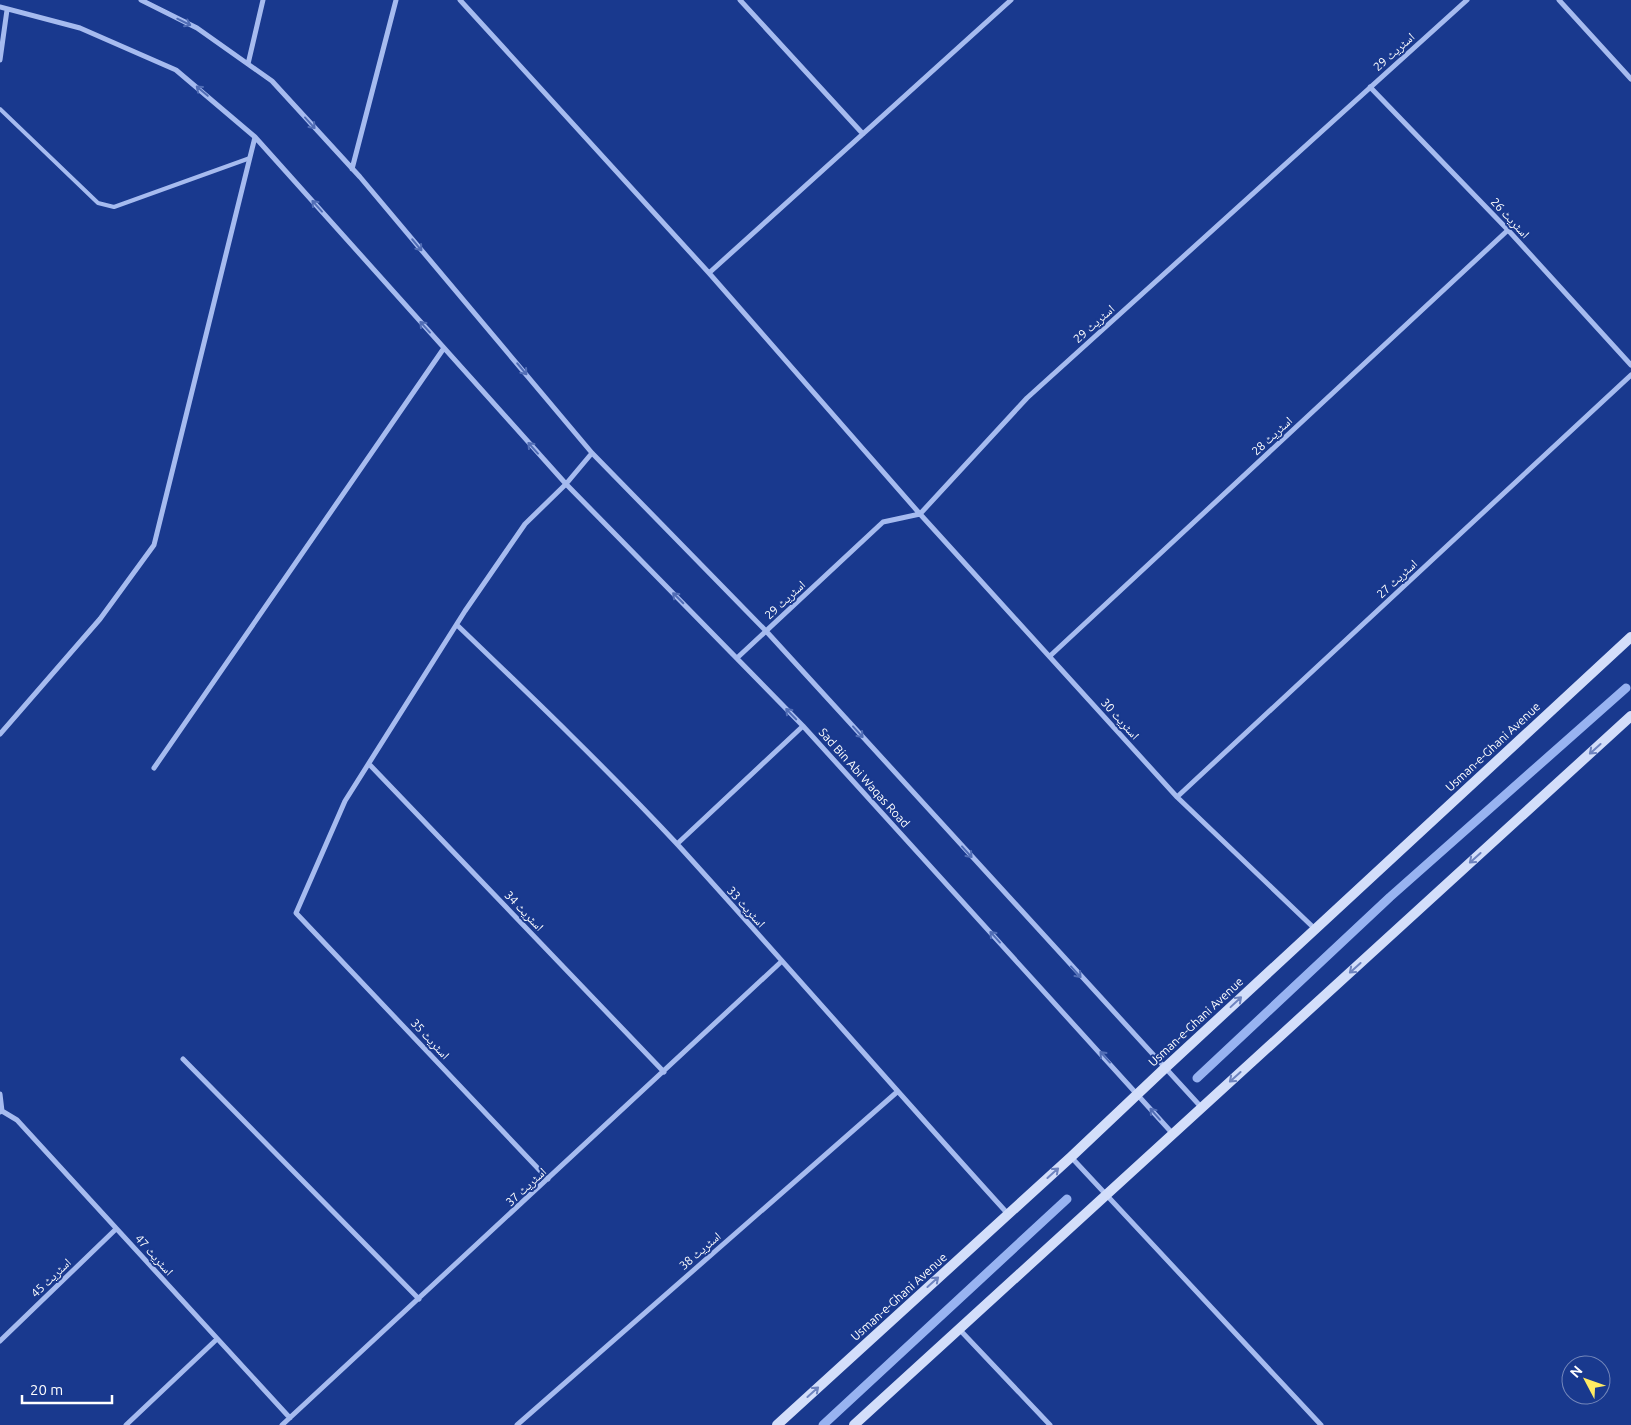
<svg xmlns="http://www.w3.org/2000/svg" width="1631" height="1425" font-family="Ubuntu,'Noto Naskh Arabic',sans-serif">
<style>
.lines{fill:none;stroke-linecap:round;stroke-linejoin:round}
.stream{stroke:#98b3f1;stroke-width:9}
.lane{stroke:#a6bbef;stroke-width:4}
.street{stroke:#a6bbef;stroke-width:5}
.secondary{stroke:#d3defa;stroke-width:10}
.oneway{stroke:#516db5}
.oneway2{stroke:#6d83bf}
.labels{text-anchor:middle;stroke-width:4;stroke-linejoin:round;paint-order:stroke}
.street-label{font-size:12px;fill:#fff;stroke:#19398e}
</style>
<rect width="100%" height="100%" fill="#19398e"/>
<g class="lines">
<!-- stream -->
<path class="stream" d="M1197 1078 1390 897 1626 688
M823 1425 1067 1199"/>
<!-- lane -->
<path class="lane" d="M0 109 98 203 114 207 250 158"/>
<!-- street -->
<path class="street" d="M141 0 197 28 272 81 360 177 592 453 766 631 1202 1108
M460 0 709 273 920 514 1177 797 1315 929
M740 0 863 134
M1559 0 1631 79
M0 7 80 28 176 70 255 137 566 484 803 726 1173 1134
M0 60 7 10
M248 64 263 0
M1370 87 1508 230 1631 365
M352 169 396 0
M709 273 1011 0
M457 625C532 697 607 769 678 845 789 967 897 1092 1008 1214
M1050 656 1508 230
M737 658 883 522 920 514 1027 398 1467 0
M0 734 100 619 154 545 255 137
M369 764 664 1072
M154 768 444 348
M1177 797 1631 375
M677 844 803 726
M183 1059 419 1299
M0 1094 2 1111
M0 1112 2 1111 17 1120 290 1418
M1071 1157 1321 1425
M548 1179 296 913 345 801 465 611 525 524 566 484 592 453
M959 1329 1050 1425
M0 1341 116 1229
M126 1425 217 1339
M282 1425 782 961
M517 1425 897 1092"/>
<!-- secondary -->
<path class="secondary" d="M777 1425 1071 1157 1164 1069 1631 637
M854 1425 1631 716"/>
</g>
<!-- one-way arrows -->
<defs><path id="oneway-shaft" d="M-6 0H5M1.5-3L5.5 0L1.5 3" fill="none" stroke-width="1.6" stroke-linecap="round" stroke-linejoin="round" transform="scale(1.25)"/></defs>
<g class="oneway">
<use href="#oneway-shaft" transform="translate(184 22) rotate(26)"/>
<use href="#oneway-shaft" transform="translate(202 91) rotate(-140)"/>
<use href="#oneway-shaft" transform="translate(310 123) rotate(48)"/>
<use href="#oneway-shaft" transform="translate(317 206) rotate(-132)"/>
<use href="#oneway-shaft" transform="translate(417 245) rotate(50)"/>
<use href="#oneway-shaft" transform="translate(425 327) rotate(-132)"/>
<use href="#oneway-shaft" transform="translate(522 369) rotate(50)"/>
<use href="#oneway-shaft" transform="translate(533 448) rotate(-132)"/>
<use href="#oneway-shaft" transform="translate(678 598) rotate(-135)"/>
<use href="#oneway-shaft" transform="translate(791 714) rotate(-134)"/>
<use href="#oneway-shaft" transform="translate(858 732) rotate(48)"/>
<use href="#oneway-shaft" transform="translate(967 852) rotate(48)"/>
<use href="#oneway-shaft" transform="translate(995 937) rotate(-132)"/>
<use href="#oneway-shaft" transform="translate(1076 972) rotate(48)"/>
<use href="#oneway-shaft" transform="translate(1105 1057) rotate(-132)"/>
<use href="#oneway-shaft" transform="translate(1155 1114) rotate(-131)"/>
</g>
<g class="oneway2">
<use href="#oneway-shaft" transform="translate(1595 749) rotate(138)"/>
<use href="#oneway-shaft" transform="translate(1475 858) rotate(138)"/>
<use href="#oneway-shaft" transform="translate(1355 968) rotate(138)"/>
<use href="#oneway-shaft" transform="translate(1236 1002) rotate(-43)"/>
<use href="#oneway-shaft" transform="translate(1235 1077) rotate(138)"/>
<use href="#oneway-shaft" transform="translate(1053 1173) rotate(-42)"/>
<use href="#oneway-shaft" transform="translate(933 1282) rotate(-42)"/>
<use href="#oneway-shaft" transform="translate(813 1392) rotate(-42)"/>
</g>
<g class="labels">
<!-- street labels -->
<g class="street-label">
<text transform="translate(1394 52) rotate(-42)" y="4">اسٹریٹ 29</text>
<text transform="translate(1510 218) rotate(47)" y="4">اسٹریٹ 26</text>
<text transform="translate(1094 324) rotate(-42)" y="4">اسٹریٹ 29</text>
<text transform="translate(1272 436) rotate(-43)" y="4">اسٹریٹ 28</text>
<text transform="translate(1397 579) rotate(-43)" y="4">اسٹریٹ 27</text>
<text transform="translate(785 600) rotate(-43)" y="4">اسٹریٹ 29</text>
<text transform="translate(1120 719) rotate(48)" y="4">اسٹریٹ 30</text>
<text transform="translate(1493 747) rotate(-43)" y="4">Usman-e-Ghani Avenue</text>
<text transform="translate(864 778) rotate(48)" y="4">Sad Bin Abi Waqas Road</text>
<text transform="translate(746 907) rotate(48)" y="4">اسٹریٹ 33</text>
<text transform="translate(524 911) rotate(46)" y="4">اسٹریٹ 34</text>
<text transform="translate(1196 1022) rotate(-43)" y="4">Usman-e-Ghani Avenue</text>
<text transform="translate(430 1039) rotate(47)" y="4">اسٹریٹ 35</text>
<text transform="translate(526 1187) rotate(-43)" y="4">اسٹریٹ 37</text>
<text transform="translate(700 1251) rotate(-41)" y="4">اسٹریٹ 38</text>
<text transform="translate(154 1255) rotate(48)" y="4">اسٹریٹ 47</text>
<text transform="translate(51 1278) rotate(-44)" y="4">اسٹریٹ 45</text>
<text transform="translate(899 1297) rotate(-42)" y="4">Usman-e-Ghani Avenue</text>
</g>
</g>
<!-- north arrow -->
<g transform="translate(1586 1380) rotate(311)"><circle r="24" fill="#19398e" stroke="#7588bb"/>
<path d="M0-4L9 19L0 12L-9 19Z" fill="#ffeb63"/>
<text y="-8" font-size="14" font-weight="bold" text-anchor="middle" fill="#ffffff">N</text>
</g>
<!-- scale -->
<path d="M22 1395v8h90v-8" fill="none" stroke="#ffffff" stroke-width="2.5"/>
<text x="30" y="1395" font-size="15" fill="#ffffff" stroke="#19398e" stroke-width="4" paint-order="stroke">20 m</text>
</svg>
